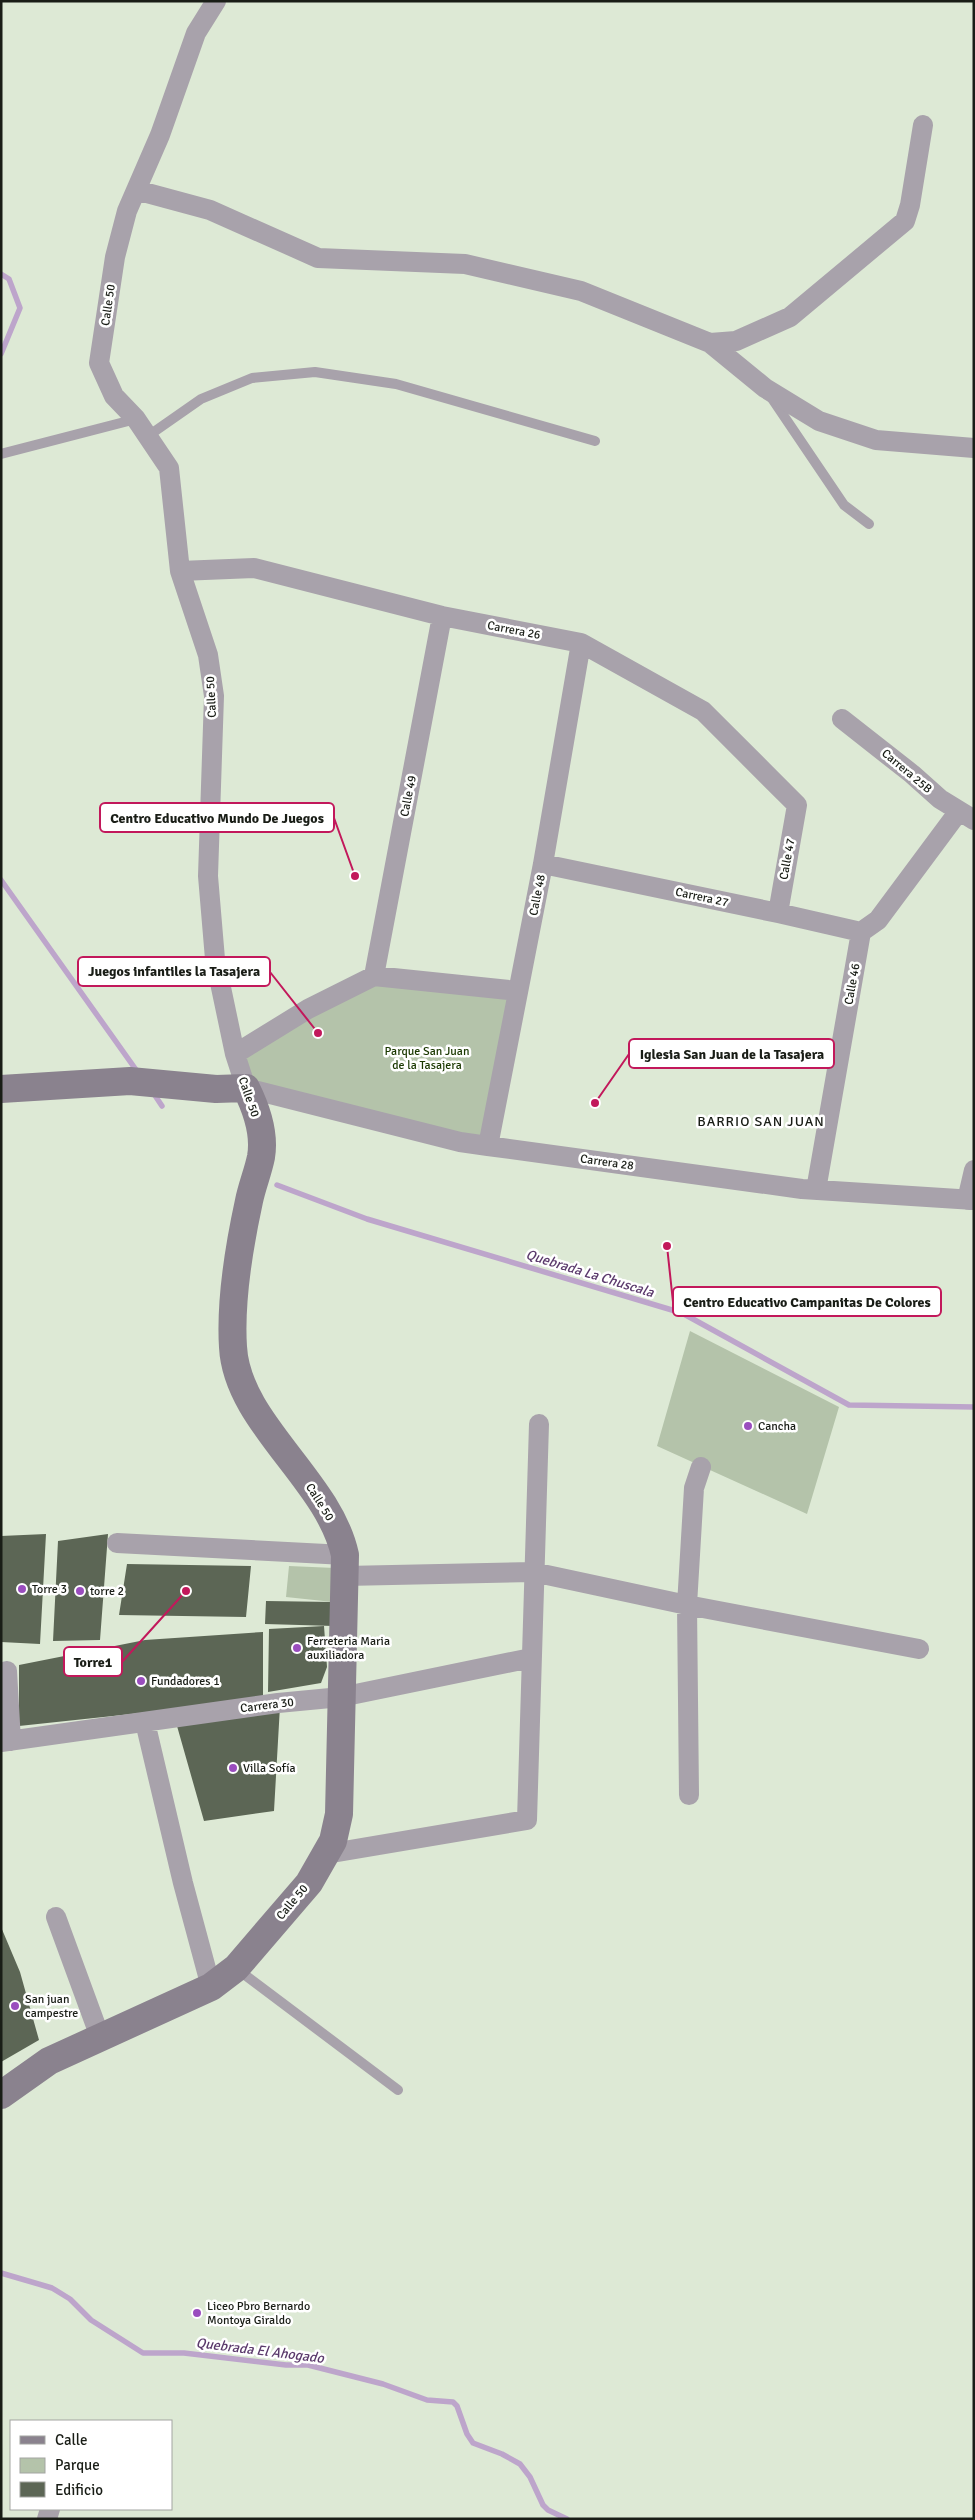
<svg xmlns="http://www.w3.org/2000/svg" width="975" height="2520" font-family="Signika,sans-serif">
<style>
.green{fill:#b4c3aa}
.lines{fill:none;stroke-linecap:round;stroke-linejoin:round}
.stream{stroke:#bda5cb;stroke-width:5.5}
.building{fill:#5c6655}
.lane{stroke:#a8a2ab;stroke-width:10}
.street{stroke:#a8a2ab;stroke-width:20}
.secondary{stroke:#8a828e;stroke-width:28}
.poi-dot{fill:#9a4dbe;stroke:#fff;stroke-width:2}
.labels{text-anchor:middle;stroke-width:5;stroke-linejoin:round;paint-order:stroke}
.street-label{font-size:12px;fill:#191d16;stroke:#fff}
.park-label{font-size:12px;fill:#1a3800;stroke:#fff}
.poi-label{font-size:12px;fill:#191d16;stroke:#fff;text-anchor:start}
.neighbourhood-label{font-size:14px;letter-spacing:1px;fill:#191d16;stroke:#fff}
.water-label{font-size:14px;font-style:italic;fill:#5b3a6c;stroke:#fff}
.leader{fill:none;stroke:#c2185b;stroke-width:2}
.callout-dot{fill:#c2185b;stroke:#fff;stroke-width:2}
.callout{fill:#fff;stroke:#c2185b;stroke-width:2}
.callout-label{font-size:14px;text-anchor:middle;font-weight:bold;fill:#191d16}
</style>
<rect width="100%" height="100%" fill="#dde9d5"/>
<!-- green -->
<path class="green" d="M374 978 516 993 488 1145 253 1099 241 1067 246 1049Z
M690 1331 839 1407 807 1514 657 1446Z
M289 1566 335 1568 333 1602 286 1597Z"/>
<g class="lines">
<!-- stream -->
<path class="stream" d="M1 274 9 279 20 308 1 354
M1 880 139 1074
M152 1091 162 1106
M277 1185 367 1219 682 1313 849 1405 974 1407
M1 2273 52 2288 70 2299 91 2320 143 2353H184L286 2365H308L383 2384 427 2400 453 2402 457 2406 467 2434 473 2443 502 2454 520 2464 530 2477 543 2505 548 2510 567 2519"/>
</g>
<!-- building -->
<path class="building" d="M46 1534 40 1644 1 1642V1536Z
M108 1534 100 1640 53 1641 58 1541Z
M127 1564 251 1566 246 1617 119 1615Z
M266 1601 333 1602 334 1626 265 1624Z
M324 1626 327 1667 321 1683 268 1692 269 1629Z
M263 1632V1700L19 1726V1665L145 1640Z
M280 1706 274 1811 204 1821 177 1726Z
M1 1927 20 1972 39 2040 1 2062Z"/>
<g class="lines">
<!-- lane -->
<path class="lane" d="M771 397 844 505 869 524
M148 436 201 399 252 378 315 372 396 384 595 441
M1 454 136 419
M237 1969 398 2090"/>
<!-- street -->
<path class="street" d="M216 1 196 33 160 135 127 211 115 257 99 363 114 396 136 419 169 468 180 571 208 655 214 696 208 876 215 959 235 1054 246 1088 460 1142 488 1146 802 1189 974 1200
M136 190 210 210 318 258 465 264 581 291 710 343 765 388 819 421 876 440 974 448
M710 343 736 341 790 317 905 221 910 205 923 125
M180 571 254 568 442 616 581 643 703 711 797 805 778 913
M842 719 912 774 940 799 974 820
M543 864 778 913 861 932
M374 976 442 616
M235 1054 308 1009 374 976 518 991
M488 1146 543 864 581 643
M816 1190 861 932 878 920 959 811
M967 1200 974 1170
M117 1543 345 1555
M345 1576 533 1572 687 1605 919 1649
M7 1671 11 1741
M145 1722 183 1883 211 1987
M1 1742 278 1703 341 1697 531 1658
M689 1795 687 1605 694 1488 701 1467
M326 1854 527 1820 539 1424
M56 1917 100 2037
M47 2519 50 2509"/>
<!-- secondary -->
<path class="secondary" d="M1 1089 130 1081 216 1089 246 1088C256 1108 265 1134 261 1157 258 1172 252 1186 249 1201 239 1247 230 1300 233 1347 237 1423 329 1480 345 1555L339 1814 333 1841 309 1883 236 1968 211 1987 49 2061 1 2095"/>
</g>
<!-- markers -->
<g class="poi-dot">
<circle cx="748" cy="1426" r="5"/>
<circle cx="22" cy="1589" r="5"/>
<circle cx="80" cy="1591" r="5"/>
<circle cx="297" cy="1648" r="5"/>
<circle cx="141" cy="1681" r="5"/>
<circle cx="233" cy="1768" r="5"/>
<circle cx="15" cy="2006" r="5"/>
<circle cx="197" cy="2313" r="5"/>
</g>
<g class="labels">
<!-- street labels -->
<g class="street-label">
<text transform="translate(108 305) rotate(-82)" y="4">Calle 50</text>
<text transform="translate(514 630) rotate(11)" y="4">Carrera 26</text>
<text transform="translate(211 697) rotate(-93)" y="4">Calle 50</text>
<text transform="translate(907 771) rotate(40)" y="4">Carrera 25B</text>
<text transform="translate(408 796) rotate(-79)" y="4">Calle 49</text>
<text transform="translate(787 859) rotate(-80)" y="4">Calle 47</text>
<text transform="translate(537 895) rotate(-79)" y="4">Calle 48</text>
<text transform="translate(702 897) rotate(12)" y="4">Carrera 27</text>
<text transform="translate(852 984) rotate(-80)" y="4">Calle 46</text>
<text transform="translate(249 1097) rotate(71)" y="4">Calle 50</text>
<text transform="translate(607 1162) rotate(8)" y="4">Carrera 28</text>
<text transform="translate(320 1502) rotate(58)" y="4">Calle 50</text>
<text transform="translate(267 1705) rotate(-7)" y="4">Carrera 30</text>
<text transform="translate(292 1902) rotate(-50)" y="4">Calle 50</text>
</g>
<!-- park labels -->
<g class="park-label">
<text x="427" y="1055">Parque San Juan<tspan x="427" dy="14">de la Tasajera</tspan></text>
</g>
<!-- poi labels -->
<g class="poi-label">
<text x="758" y="1430">Cancha</text>
<text x="32" y="1593">Torre 3</text>
<text x="90" y="1595">torre 2</text>
<text x="307" y="1645">Ferreteria Maria<tspan x="307" dy="14">auxiliadora</tspan></text>
<text x="151" y="1685">Fundadores 1</text>
<text x="243" y="1772">Villa Sofía</text>
<text x="25" y="2003">San juan<tspan x="25" dy="14">campestre</tspan></text>
<text x="207" y="2310">Liceo Pbro Bernardo<tspan x="207" dy="14">Montoya Giraldo</tspan></text>
</g>
<!-- neighbourhood labels -->
<g class="neighbourhood-label">
<text x="761" y="1126">BARRIO SAN JUAN</text>
</g>
<!-- water labels -->
<g class="water-label">
<text transform="translate(590 1273) rotate(17)" y="5">Quebrada La Chuscala</text>
<text transform="translate(260 2350) rotate(7)" y="5">Quebrada El Ahogado</text>
</g>
</g>
<!-- callouts -->
<path class="leader" d="M355 876L334 818M318 1033L270 972M595 1103L629 1054M667 1246L673 1302M186 1591L122 1662"/>
<g class="callout-dot">
<circle cx="355" cy="876" r="5"/>
<circle cx="318" cy="1033" r="5"/>
<circle cx="595" cy="1103" r="5"/>
<circle cx="667" cy="1246" r="5"/>
<circle cx="186" cy="1591" r="5"/>
</g>
<g class="callout">
<rect x="100" y="803" width="234" height="29" rx="5"/>
<rect x="78" y="957" width="192" height="29" rx="5"/>
<rect x="629" y="1039" width="205" height="29" rx="5"/>
<rect x="673" y="1287" width="268" height="29" rx="5"/>
<rect x="64" y="1647" width="58" height="29" rx="5"/>
</g>
<g class="callout-label">
<text x="217" y="823">Centro Educativo Mundo De Juegos</text>
<text x="174" y="976">Juegos infantiles la Tasajera</text>
<text x="732" y="1059">Iglesia San Juan de la Tasajera</text>
<text x="807" y="1307">Centro Educativo Campanitas De Colores</text>
<text x="93" y="1667">Torre1</text>
</g>
<!-- border -->
<rect width="975" height="2520" fill="none" stroke="#191d16" stroke-width="5"/>
<!-- legend -->
<rect x="10" y="2420" width="162" height="90" fill="#ffffff" stroke="#a3a5a2"/>
<rect x="20" y="2436" width="25" height="8" fill="#8a828e" stroke="#a3a5a2"/>
<text x="55" y="2445" font-size="15" fill="#191d16">Calle</text>
<rect x="20" y="2458" width="25" height="15" fill="#b4c3aa" stroke="#a3a5a2"/>
<text x="55" y="2470" font-size="15" fill="#191d16">Parque</text>
<rect x="20" y="2482" width="25" height="15" fill="#5c6655" stroke="#a3a5a2"/>
<text x="55" y="2495" font-size="15" fill="#191d16">Edificio</text>
</svg>
